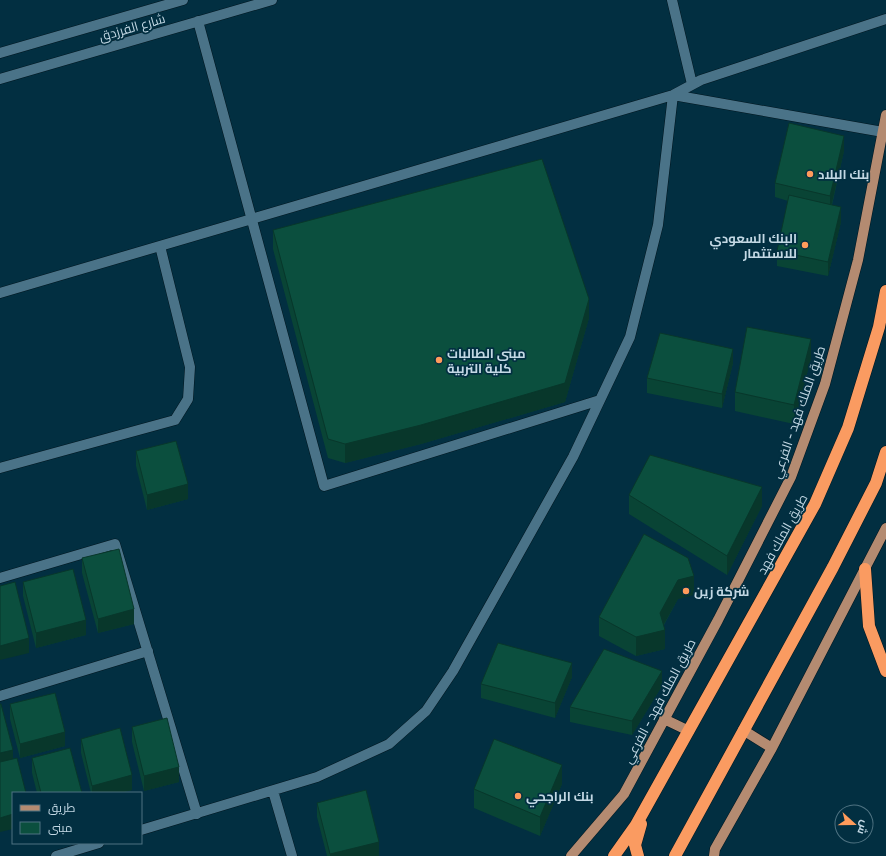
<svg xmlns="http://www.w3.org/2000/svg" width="886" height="856" font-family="Cabin,Cairo,sans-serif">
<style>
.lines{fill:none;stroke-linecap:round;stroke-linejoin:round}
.minor-casing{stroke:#02161f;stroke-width:11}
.major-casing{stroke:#02161f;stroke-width:11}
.highway-casing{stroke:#02161f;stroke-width:13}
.minor{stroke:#4a7388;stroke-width:10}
.major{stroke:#b48b71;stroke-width:10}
.highway{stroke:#fa9b61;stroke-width:12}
.wall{fill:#094435}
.shaded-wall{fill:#08372b}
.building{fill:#0b4f3e;stroke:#08372b}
.poi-dot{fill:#ff9b5b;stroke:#022f41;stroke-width:1.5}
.labels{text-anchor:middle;stroke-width:3.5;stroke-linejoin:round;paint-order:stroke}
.street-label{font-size:13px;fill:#c3d8e4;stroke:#022f41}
.poi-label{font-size:13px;font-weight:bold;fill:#c3d8e4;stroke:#022f41;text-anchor:start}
</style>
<rect width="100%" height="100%" fill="#022f41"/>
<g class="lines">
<!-- minor casing -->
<g class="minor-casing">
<path id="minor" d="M672 0 692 84
M198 21 324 486 600 400
M0 53 183 0
M0 79 272 0
M0 293 673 95 701 80 886 19
M0 468 175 420 188 399 190 367 160 246
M0 578 115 544 197 814
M0 696 148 651
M273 791 292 856
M141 830 317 777 389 744 426 711 453 671 573 457 630 337 658 225 673 95 883 132
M56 856 99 843"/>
</g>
<!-- major casing -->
<g class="major-casing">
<path id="major" d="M664 719 689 731
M743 730 772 748
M571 856 624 794 718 620 791 477 825 384 858 260 886 115
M714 856 715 849 772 748 886 528"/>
</g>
<!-- highway casing -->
<g class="highway-casing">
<path id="highway" d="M865 569 869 626 886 671
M614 856 636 825 815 504 848 428 879 327 886 291
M638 856 635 845 641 824
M675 856 833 567 876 483 886 452"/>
</g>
<!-- minor -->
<use href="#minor" class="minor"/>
<!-- major -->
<use href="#major" class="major"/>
<!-- highway -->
<use href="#highway" class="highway"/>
</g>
<!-- wall -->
<path class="wall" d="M844 151 832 205 841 222 828 276 777 266V251L788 201 775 197V183Z
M273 230 589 318 565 402 421 444 345 463 328 458 273 249Z
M811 358 794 424 735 411V392Z
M733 363 722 408 647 393V378Z
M136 451 188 499 147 510 136 466Z
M629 495 762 506 727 575 629 514Z
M82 558 134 624 98 633 82 573Z
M23 582 86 635 36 648 23 596Z
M694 595 678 599 664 625 665 649 636 656 599 636V617Z
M572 677 555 718 481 698V684Z
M662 686 632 735 570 722V707Z
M10 704 65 746 20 758 10 719Z
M132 727 179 782 144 791 132 742Z
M81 739 132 790 120 793H91L81 753Z
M32 758 82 793H37L32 773Z
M562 784 540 836 474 808V789Z
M317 803 379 856H327L317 817Z"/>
<!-- shaded-wall -->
<path class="shaded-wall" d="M844 136V151L830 211V196Z
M841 207V222L828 276V262Z
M589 299V318L565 402 421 444 345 463V444Z
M811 339V358L794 424V405Z
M733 349V363L722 408V394Z
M188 484V499L147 510V495Z
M762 487V506L727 575V556Z
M694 576V595L678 599 660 631 665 630V649L636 656V637L678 580Z
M134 609V624L98 633V619Z
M86 620V635L36 648V633Z
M29 638V653L0 660V646Z
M572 663V677L555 718V703Z
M662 671V686L632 735V721Z
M65 732V746L20 758V744Z
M13 750V764L0 768V753Z
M562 765V784L540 836V817Z
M179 767V782L144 791V776Z
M132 775V790L120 793H92V786Z
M13 814V829L0 832V818Z
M379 842V856H330V854Z"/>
<!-- building -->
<path class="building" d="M789 123 844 136 830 196 775 183Z
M542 159 589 299 565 383 421 425 345 444 328 439 273 230Z
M789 195 841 207 828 262 777 251Z
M747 327 811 339 794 405 735 392Z
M660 333 733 349 722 394 647 378Z
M176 441 188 484 147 495 136 451Z
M650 455 762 487 727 556 629 495Z
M644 534 688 558 694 576 678 580 660 613 665 630 636 637 599 617Z
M119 549 134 609 98 619 82 558Z
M73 569 86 620 36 633 23 582Z
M15 582 29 638 0 646V586Z
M498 643 572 663 555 703 481 684Z
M604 649 662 671 632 721 570 707Z
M55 693 65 732 20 744 10 704Z
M0 704H1L13 750 0 753Z
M167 718 179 767 144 776 132 727Z
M120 728 132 775 92 786 81 739Z
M494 739 562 765 540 817 474 789Z
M70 748 82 793H41L32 758Z
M17 758 26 793H13V814L0 818V762Z
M366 790 379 842 330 854 317 803Z"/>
<!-- markers -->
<g class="poi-dot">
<circle cx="810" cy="174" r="4"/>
<circle cx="805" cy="245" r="4"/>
<circle cx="439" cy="360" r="4"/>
<circle cx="686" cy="591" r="4"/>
<circle cx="518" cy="796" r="4"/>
</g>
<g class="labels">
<!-- street labels -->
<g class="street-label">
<text transform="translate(132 27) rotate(-16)" y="5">شارع الفرزدق</text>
<text transform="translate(798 412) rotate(-71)" y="5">طريق الملك فهد - الفرعي</text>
<text transform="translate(782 534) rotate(-61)" y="5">طريق الملك فهد</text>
<text transform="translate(659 701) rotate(-62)" y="5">طريق الملك فهد - الفرعي</text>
</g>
<!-- poi labels -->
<g class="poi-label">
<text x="818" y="179">بنك البلاد</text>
<text x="797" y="243" text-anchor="end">البنك السعودي<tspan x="797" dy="15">للاستثمار</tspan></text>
<text x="447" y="358">مبنى الطالبات<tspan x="447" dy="15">كلية التربية</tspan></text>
<text x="694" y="596">شركة زين</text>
<text x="526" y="801">بنك الراجحي</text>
</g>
</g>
<!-- legend -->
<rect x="12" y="792" width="130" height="52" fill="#022f41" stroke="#4f7382"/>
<rect x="20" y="805" width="20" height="6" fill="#b48b71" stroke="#4f7382"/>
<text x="48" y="812" font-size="12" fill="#c3d8e4">طريق</text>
<rect x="20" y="822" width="20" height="12" fill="#0b4f3e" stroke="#4f7382"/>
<text x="48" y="832" font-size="12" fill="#c3d8e4">مبنى</text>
<!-- north arrow -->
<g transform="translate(854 824) rotate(111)"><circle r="19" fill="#022f41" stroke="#4f7382"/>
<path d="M0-3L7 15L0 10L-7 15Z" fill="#ff9b5b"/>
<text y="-6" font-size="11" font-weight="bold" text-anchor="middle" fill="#c3d8e4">ش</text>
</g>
</svg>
